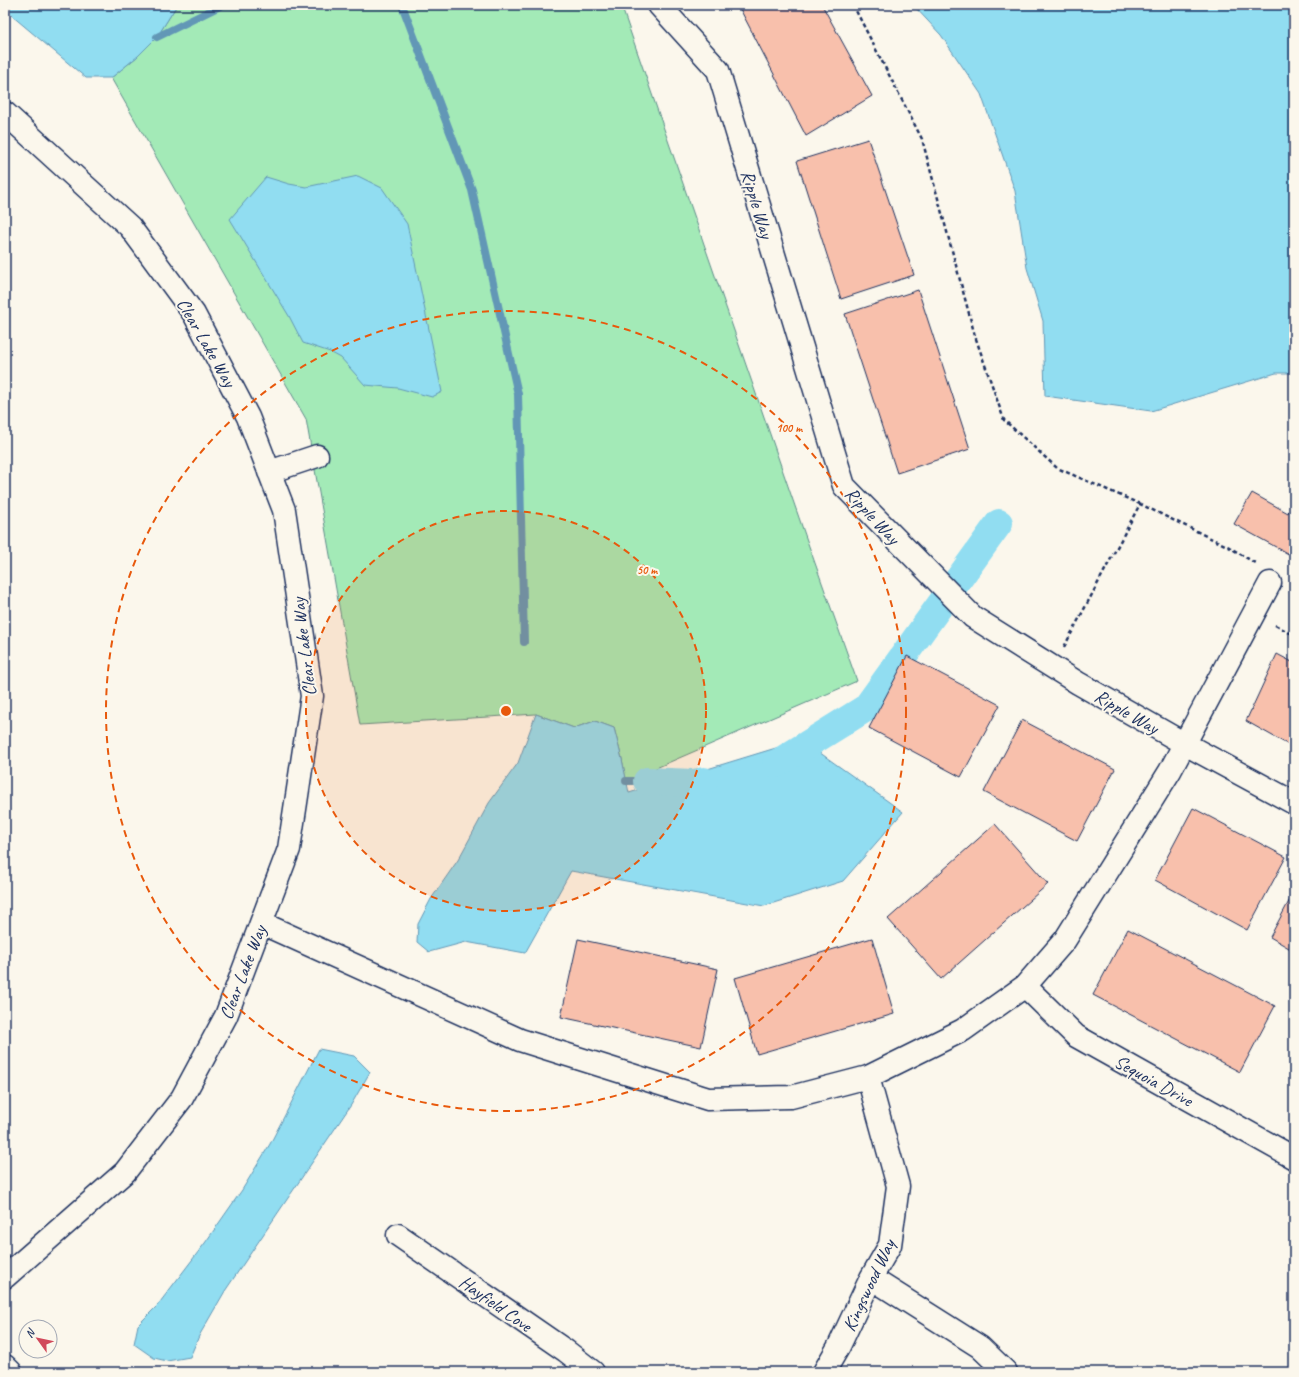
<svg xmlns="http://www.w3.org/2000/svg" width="1299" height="1377" font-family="Caveat,sans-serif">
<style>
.green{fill:#a3eab7;stroke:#5f8c8a}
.water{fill:#91ddf1;stroke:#6297b6}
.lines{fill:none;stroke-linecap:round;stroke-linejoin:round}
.stream{stroke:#6297b6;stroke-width:8}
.canal{stroke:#91ddf1;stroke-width:28}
.building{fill:#f8c0ac;stroke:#1b2f5e}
.minor-casing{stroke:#1b2f5e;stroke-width:25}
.path{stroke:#1b2f5e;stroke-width:2.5;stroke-dasharray:4 3;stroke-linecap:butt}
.minor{stroke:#fbf7ec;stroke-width:22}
.ring{fill:none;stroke:#e8590c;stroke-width:2;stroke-dasharray:7 5}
.labels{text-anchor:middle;stroke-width:4;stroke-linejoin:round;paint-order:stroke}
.street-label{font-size:19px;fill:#1b2f5e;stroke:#fbf7ec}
.centre{fill:#e8590c;stroke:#fbf7ec;stroke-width:2}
.ring-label{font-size:12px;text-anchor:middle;font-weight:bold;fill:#e8590c;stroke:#fbf7ec;stroke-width:4;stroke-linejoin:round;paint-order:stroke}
</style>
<rect width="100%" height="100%" fill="#fbf7ec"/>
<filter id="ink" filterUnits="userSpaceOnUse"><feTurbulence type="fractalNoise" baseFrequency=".025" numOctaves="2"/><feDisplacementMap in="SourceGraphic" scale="8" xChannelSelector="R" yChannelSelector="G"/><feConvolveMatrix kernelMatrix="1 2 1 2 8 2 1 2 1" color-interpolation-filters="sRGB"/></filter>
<g filter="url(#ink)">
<!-- green -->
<path class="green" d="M177 5H621L805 535 857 681 626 781 622 759 614 728 595 721 574 728 536 714 360 725 306 419 111 78 138 56 157 37Z"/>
<!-- water -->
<path class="water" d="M5 5H177L157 37 138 56 111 78H86L5 10Z
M913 5H1294V373H1276L1151 411 1045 396 1043 321 1027 268 1015 191 981 94 941 35Z
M358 176 382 188 407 224 442 392 432 397 398 388 365 385 341 358 330 352 303 343 289 316 230 219 266 177 289 184 306 187Z
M536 714 574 728 595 721 614 728 622 759 629 793 802 740 903 812 843 881 764 906 571 871 525 953 466 942 429 952 417 942 418 924 431 899 458 860 489 803 518 763Z
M319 1049 354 1056 370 1072 351 1105 225 1291 199 1336 190 1357 167 1361 154 1358 134 1344 138 1325 157 1306 205 1243 242 1190 270 1144Z"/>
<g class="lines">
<!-- stream -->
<path class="stream" d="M402 5 472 190 518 394 524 642
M157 37 222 5
M626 781H647"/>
<!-- canal -->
<path class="canal" d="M776 764 866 708 999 523
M647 781 693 783 704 781"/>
</g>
<!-- building -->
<path class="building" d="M738 5H822L872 96 806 136Z
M868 139 914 275 841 299 797 161Z
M918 290 970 449 897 473 845 314Z
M1252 493 1288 513 1294 501V557L1234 524Z
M1277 654 1294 663V748L1246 721Z
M907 656 1000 705 961 777 869 728Z
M1022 720 1115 769 1077 841 984 792Z
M1193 808 1286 857 1247 930 1155 880Z
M995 824 1048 884 941 979 888 919Z
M1294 892V951L1270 937Z
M1128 929 1275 1006 1240 1072 1093 995Z
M872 938 894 1014 757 1054 735 978Z
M578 939 718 969 701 1047 561 1017Z"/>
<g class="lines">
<!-- minor casing -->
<g class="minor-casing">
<path id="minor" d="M659 5 718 70 844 486 973 617 1078 683 1185 744 1294 803
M5 113 130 227 194 314 248 417 284 510 312 696 289 849 226 1016 182 1098 125 1172 5 1277
M269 472 317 456
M261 923 520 1040 708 1099 791 1097 868 1077 963 1030 1025 986 1065 940 1170 771 1270 583
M1025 986 1076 1036 1294 1158
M398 1235 566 1351 593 1372
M871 1278 980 1347 1006 1372
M5 1366 11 1372
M824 1372 839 1346 871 1278 890 1245 898 1186 868 1077"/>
</g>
<!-- path -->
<path class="path" d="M853 5 922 139 975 336 1004 420 1057 468 1140 504
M1275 625 1294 635
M1064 647 1140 504 1229 547 1255 563"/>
<!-- minor -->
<use href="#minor" class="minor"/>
</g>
</g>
<!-- distance rings -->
<circle cx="506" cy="711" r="200" fill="#e8590c" fill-opacity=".12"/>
<g class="ring">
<circle cx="506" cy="711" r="200"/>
<circle cx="506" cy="711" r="400"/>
</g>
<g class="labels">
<!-- street labels -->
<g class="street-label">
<text transform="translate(758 204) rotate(73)" y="7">Ripple Way</text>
<text transform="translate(207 342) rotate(60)" y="7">Clear Lake Way</text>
<text transform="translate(873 515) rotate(47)" y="7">Ripple Way</text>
<text transform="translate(303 647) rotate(-97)" y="7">Clear Lake Way</text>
<text transform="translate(1127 711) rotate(30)" y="7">Ripple Way</text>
<text transform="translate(242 972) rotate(-69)" y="7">Clear Lake Way</text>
<text transform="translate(1154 1080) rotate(29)" y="7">Sequoia Drive</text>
<text transform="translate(868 1285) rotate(-65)" y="7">Kingswood Way</text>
<text transform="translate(496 1303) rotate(35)" y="7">Hayfield Cove</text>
</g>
</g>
<circle cx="506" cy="711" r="6" class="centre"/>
<g class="ring-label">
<text x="789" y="432">100 m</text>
<text x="647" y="574">50 m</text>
</g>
<!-- margin -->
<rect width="1299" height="1377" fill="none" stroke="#fbf7ec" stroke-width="20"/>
<rect x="10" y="10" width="1279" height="1357" fill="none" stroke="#1b2f5e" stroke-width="1.5" filter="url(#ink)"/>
<!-- north arrow -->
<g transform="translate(38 1339) rotate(303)"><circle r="19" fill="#fbf7ec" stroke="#a1a7b3"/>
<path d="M0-3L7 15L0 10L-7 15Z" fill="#d1495b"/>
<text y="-6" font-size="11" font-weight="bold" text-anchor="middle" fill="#1b2f5e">N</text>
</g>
</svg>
